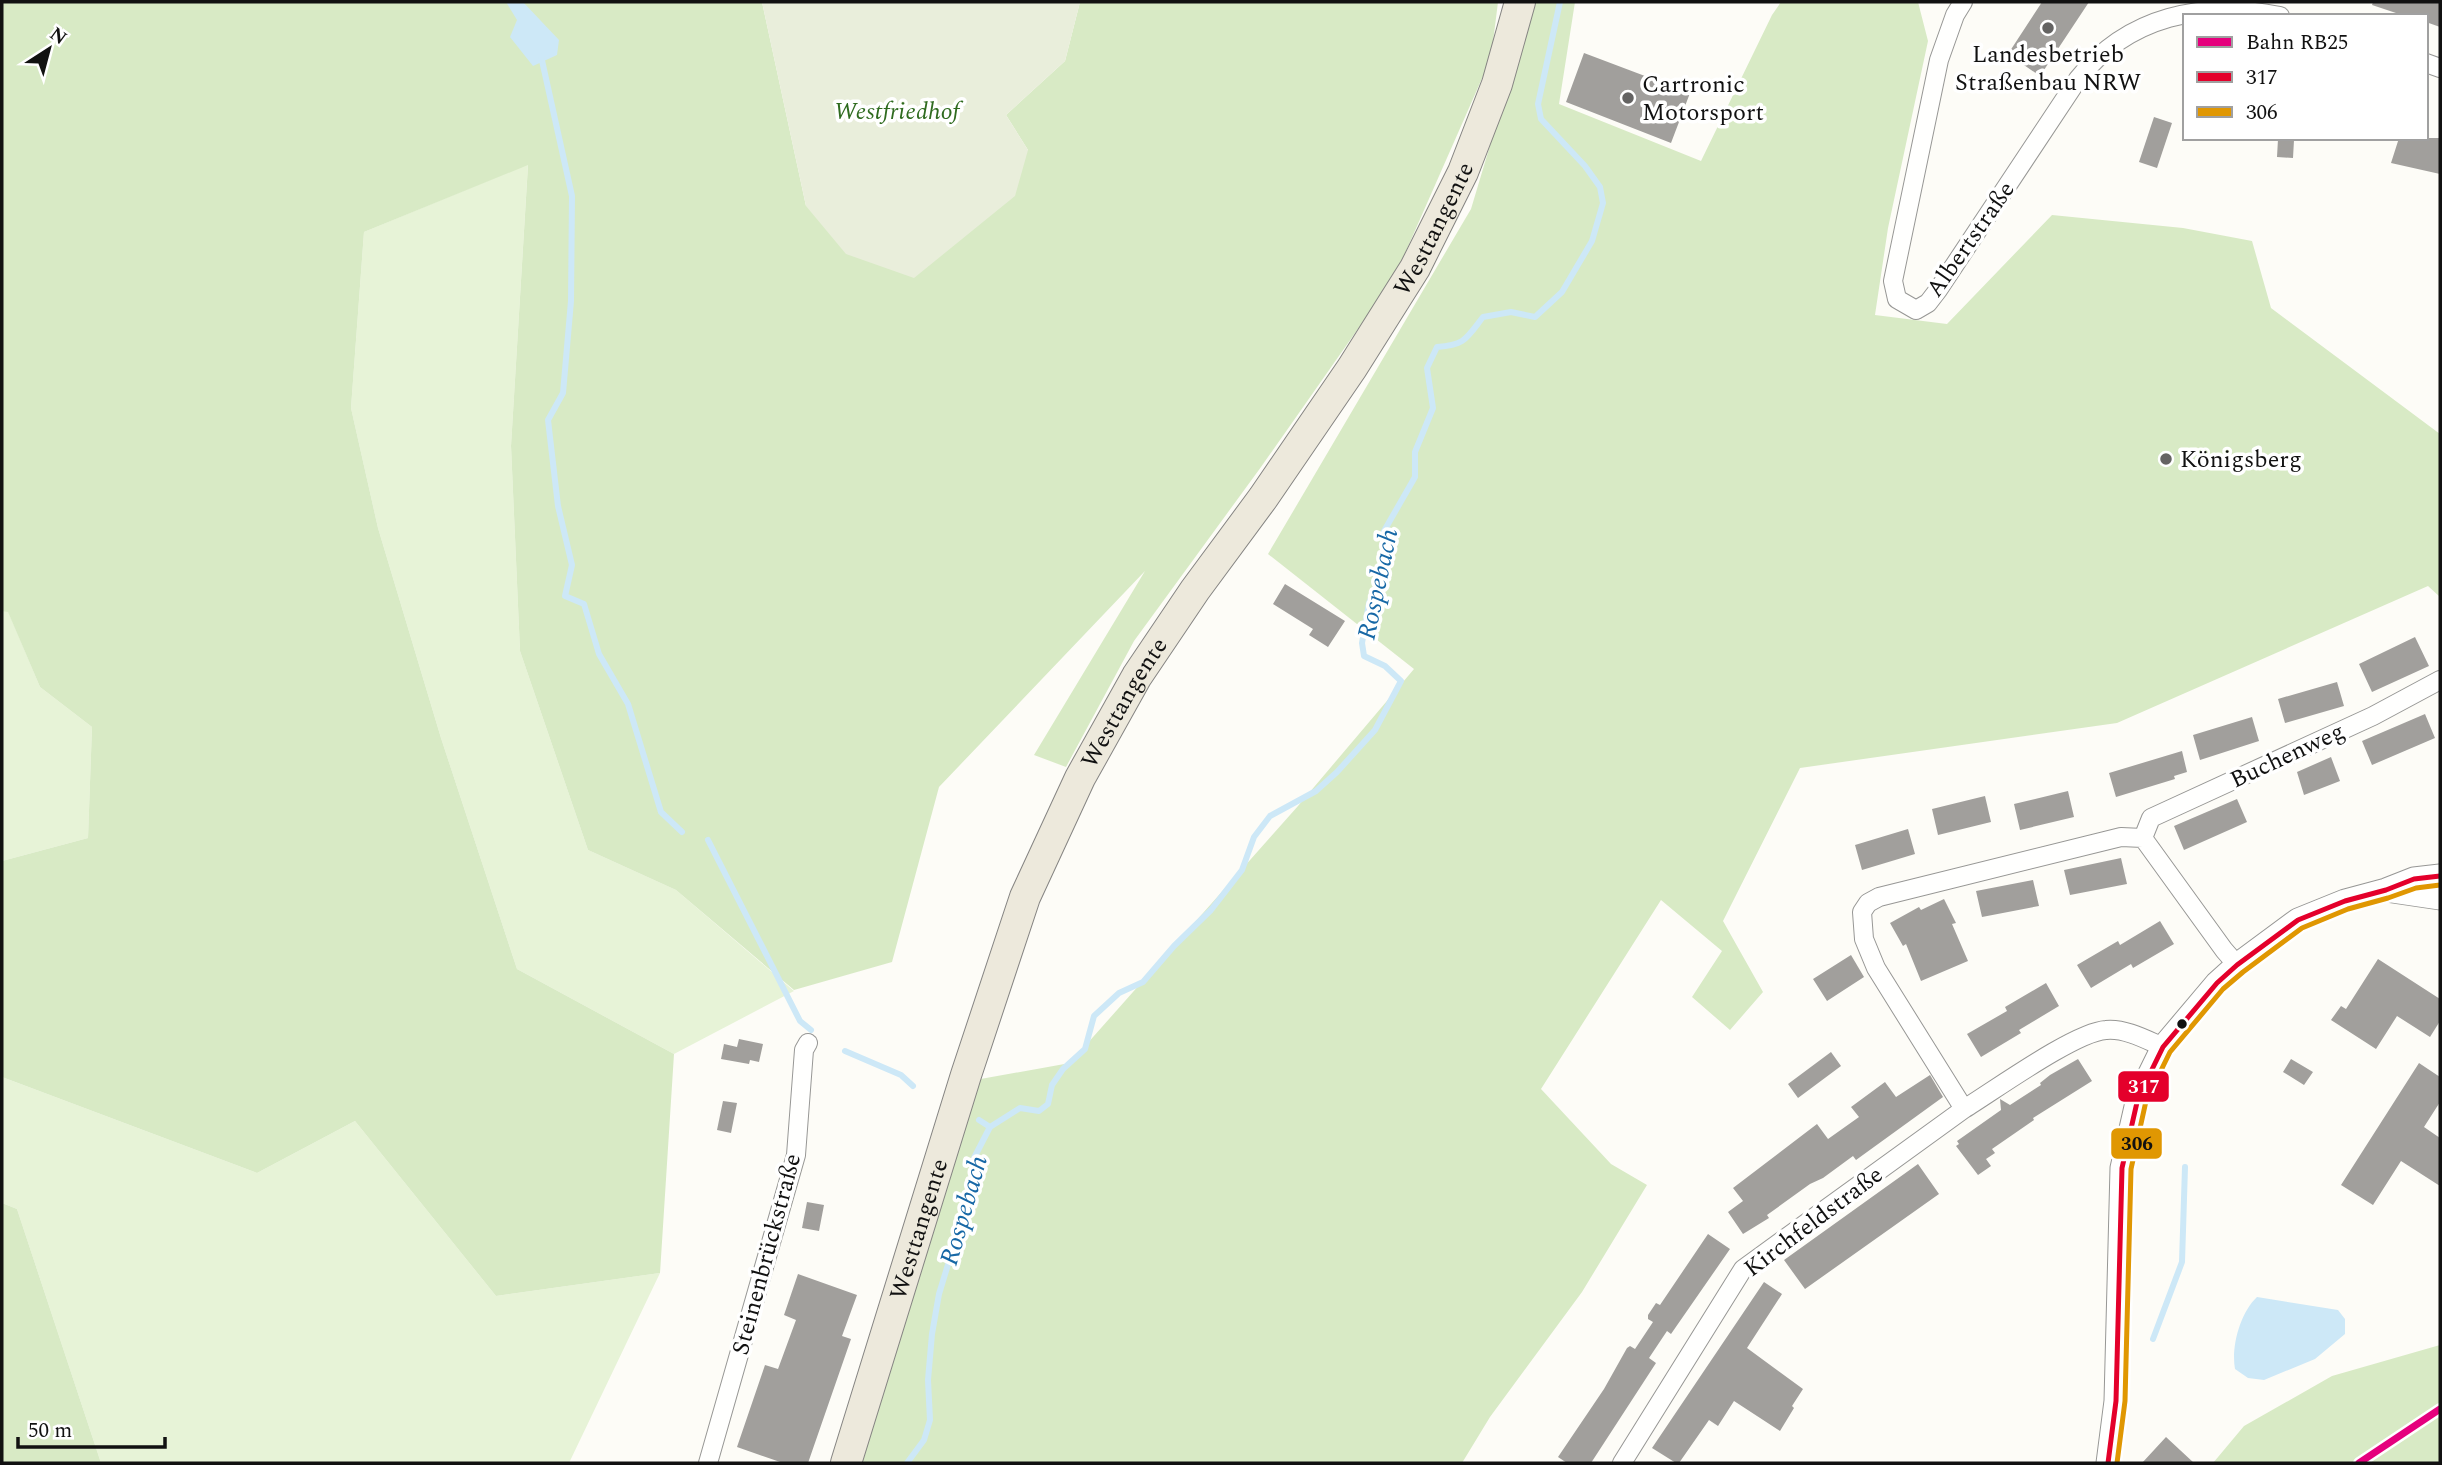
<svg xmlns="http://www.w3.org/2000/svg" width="2442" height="1465" font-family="Spectral,serif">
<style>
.green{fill:#e7f3d7}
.forest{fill:#d8eac5}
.cemetery{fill:#e9eedb}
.water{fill:#cde8f7}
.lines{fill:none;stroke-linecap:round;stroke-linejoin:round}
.stream{stroke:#cde8f7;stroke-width:6}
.building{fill:#a19f9c}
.minor-casing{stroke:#979795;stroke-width:20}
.tertiary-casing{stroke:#979795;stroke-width:25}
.primary-casing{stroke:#858482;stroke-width:32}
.minor{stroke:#fffffe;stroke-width:18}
.tertiary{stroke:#fffffe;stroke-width:23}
.primary{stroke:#ede9dc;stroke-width:30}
.bus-1-casing{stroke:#fff;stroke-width:10}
.bus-2-casing{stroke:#fff;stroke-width:10}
.bus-1{stroke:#e4002b;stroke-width:5}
.bus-2{stroke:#e09702;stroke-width:5}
.rail-1-casing{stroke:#fff;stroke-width:12}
.rail-1{stroke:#e5007d;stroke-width:7}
.poi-dot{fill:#646362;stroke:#fff;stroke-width:2.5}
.bus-dot{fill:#111;stroke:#fff;stroke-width:2.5}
.labels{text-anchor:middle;stroke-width:7;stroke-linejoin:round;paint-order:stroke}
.poi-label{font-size:24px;fill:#111;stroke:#fff;text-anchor:start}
.park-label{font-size:24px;font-style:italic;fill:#2f6b1f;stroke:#fff}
.street-label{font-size:24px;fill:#111;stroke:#fff}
.water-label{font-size:26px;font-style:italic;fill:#1768a6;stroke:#fff}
.line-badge{stroke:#fff;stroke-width:2.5}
.badge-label{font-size:19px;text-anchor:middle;font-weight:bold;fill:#fff}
.pale-badge-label{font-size:19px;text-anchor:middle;font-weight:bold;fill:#111}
</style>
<rect width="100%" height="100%" fill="#fdfcf7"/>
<!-- green -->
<path class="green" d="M528 164 511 446 520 651 588 850 676 890 794 991 674 1054 517 969 441 738 378 528 351 408 364 232Z
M2 611H8L40 687 92 727 88 838 2 861Z
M2 1077 257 1173 355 1121 496 1296 660 1273 569 1463H101L17 1209 2 1203Z"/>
<!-- forest -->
<path class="forest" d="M2 2H762L806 206 1028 150 1006 115 1065 61 1080 2H1498L1491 58 1395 276 1261 467 1134 641 1066 767 1034 755 1145 571 939 787 892 962 794 990 676 890 588 850 520 651 511 446 528 165 364 232 351 408 378 528 441 738 517 969 674 1054 660 1273 496 1296 355 1121 257 1173 2 1077V861L88 838 92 727 40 687 8 612 2 611Z
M1533 2H1575L1559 104 1701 161 1772 15 1781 2H1918L1928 41 1888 228 1875 315 1947 324 2052 215 2183 228 2252 241 2271 308 2440 434V597L2428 586 2117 723 1800 768 1723 921 1763 992 1730 1030 1692 997 1722 951 1661 900 1541 1089 1611 1164 1647 1185 1582 1292 1490 1417 1462 1463H853L975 1080 1070 1063 1298 806 1414 669 1268 554 1471 209Z
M2 1203 17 1209 101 1463H2Z
M2440 1345V1463H2213L2244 1426 2332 1376Z"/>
<!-- cemetery -->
<path class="cemetery" d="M762 2H1080L1065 61 1006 115 1028 150 1015 196 914 278 846 254 806 206Z"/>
<!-- water -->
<path class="water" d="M506 2H523L559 40 557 55 533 66 510 37 517 20Z
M2257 1297 2338 1310 2345 1319V1334L2315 1359 2264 1380 2248 1378 2235 1369C2231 1347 2240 1313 2257 1297Z"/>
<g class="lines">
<!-- stream -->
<path class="stream" d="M541 56 572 196 571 301 563 393 548 420 558 506 572 565 565 596 584 604 599 654 628 704 661 812 682 832
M708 840 800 1021 811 1030
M845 1051 901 1075 913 1086
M979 1120 990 1127
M2153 1339 2182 1262 2185 1167
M907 1463 924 1440 930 1420 928 1380 932 1334 939 1294 968 1199 974 1158 990 1127 1020 1108 1039 1111 1048 1104 1052 1085 1063 1069 1085 1049 1094 1016 1119 993 1143 982 1174 946 1211 910 1242 870 1254 837 1270 816 1316 791 1337 772 1375 730 1401 681 1385 666 1364 656 1362 643 1369 603 1385 567 1384 531 1415 477V452L1433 408 1427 368 1437 347C1465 345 1466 339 1483 317L1511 312 1535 317 1562 292 1592 241 1603 203 1600 187 1585 166 1541 119 1538 104 1560 2"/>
</g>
<!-- building -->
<path class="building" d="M2042 2H2089L2040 76 2008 54Z
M2373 2H2440V27L2426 22V16H2405L2372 5Z
M1584 53 1690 93 1671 143 1566 102Z
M2154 117 2172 123 2157 168 2139 162Z
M2399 138H2440V174L2391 163Z
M2278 139 2294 140 2293 158 2277 157Z
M1285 584 1345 621 1328 647 1309 635 1313 629 1273 604Z
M2415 637 2429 666 2372 692 2359 664Z
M2337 682 2344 706 2285 723 2278 699Z
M2425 714 2435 738 2372 765 2362 741Z
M2252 717 2259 741 2200 760 2193 735Z
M2182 751 2187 772 2174 776 2175 779 2116 797 2109 773Z
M2331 757 2340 781 2304 795 2297 772Z
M2068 791 2074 817 2020 830 2014 804Z
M1985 796 1991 822 1938 835 1932 809Z
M2237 799 2247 822 2184 850 2174 826Z
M1908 829 1915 854 1862 870 1855 845Z
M2121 858 2127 884 2070 895 2064 870Z
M2033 880 2039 906 1982 917 1976 891Z
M1944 899 1956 923 1952 924 1968 961 1921 981 1906 944 1903 946 1890 923 1919 907 1921 910Z
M2160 921 2174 944 2133 968 2131 964 2091 988 2077 965 2118 941 2120 945Z
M1851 955 1864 977 1827 1001 1813 979Z
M2378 959 2440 999V1021L2430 1037 2397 1016 2376 1049 2331 1020 2341 1006 2346 1009Z
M2046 983 2059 1006 2019 1030 2021 1033 1981 1057 1967 1034 2007 1011 2005 1007Z
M739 1039 763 1044 759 1062 750 1060 749 1064 721 1059 724 1044 737 1047Z
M1831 1052 1841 1066 1798 1098 1788 1084Z
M2078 1059 2092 1081 2033 1118 2034 1120 1992 1149 1995 1153 1986 1159 1991 1166 1978 1175 1956 1146 1959 1144 1957 1141 2001 1110 2000 1099 2010 1105 2041 1085 2040 1083 2050 1075Z
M2291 1059 2313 1072 2304 1085 2283 1072Z
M2419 1063 2440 1077V1102L2424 1127 2440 1138V1186L2401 1161 2373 1205 2341 1185Z
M1930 1075 1943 1097 1856 1160 1853 1156 1823 1178 1810 1184 1767 1215 1769 1218 1743 1234 1728 1212 1743 1201 1733 1188 1817 1124 1828 1139 1859 1117 1851 1107 1885 1082 1896 1097Z
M723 1101 737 1103 731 1133 717 1130Z
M1918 1164 1939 1194 1805 1289 1784 1260Z
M807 1202 824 1205 819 1231 802 1228Z
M1708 1234 1730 1249 1671 1334 1667 1331 1649 1358 1656 1363 1591 1463H1567L1558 1457 1604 1389 1627 1348 1630 1346 1635 1349 1653 1322 1648 1319V1315L1656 1303 1660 1305Z
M798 1274 857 1295 842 1336 851 1339 808 1463H783L737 1447 765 1365 778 1369 796 1320 784 1315Z
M1764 1282 1782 1294 1747 1348 1803 1389 1792 1406 1794 1408 1780 1431 1734 1401 1718 1426 1709 1420 1679 1463H1676L1652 1448Z
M2166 1437 2194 1463H2142Z"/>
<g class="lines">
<!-- minor casing -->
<g class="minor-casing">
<path id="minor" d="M1963 2 1955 15 1939 60 1893 281 1897 299 1916 310 1928 303 1938 290 2078 79C2128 16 2203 0 2280 16
M2426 63 2440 68
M2143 838 2121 837 1879 897 1868 903 1862 912 1864 939 1876 968 1964 1109C1995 1090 2075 1032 2106 1030 2125 1028 2147 1040 2163 1047
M2237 965 2224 950 2143 838 2151 818 2373 716 2440 680
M708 1463 796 1155 804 1050 808 1043
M1622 1463 1743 1269 1964 1109"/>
</g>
<!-- tertiary casing -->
<g class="tertiary-casing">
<path id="tertiary" d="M2386 890 2440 898
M2108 1463 2116 1401 2122 1168 2138 1098 2163 1047 2217 983 2237 965 2298 920 2345 901 2386 890 2414 879 2440 876"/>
</g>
<!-- primary casing -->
<g class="primary-casing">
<g id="primary">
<path id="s1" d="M846 1463 966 1075 1025 897 1080 778 1137 676 1195 590 1263 498 1352 368 1415 268 1463 172 1497 84 1520 2"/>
</g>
</g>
<!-- minor -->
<use href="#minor" class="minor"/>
<!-- tertiary -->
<use href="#tertiary" class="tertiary"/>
<!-- primary -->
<use href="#primary" class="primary"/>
<!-- bus-1 casing -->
<g class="bus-1-casing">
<path id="bus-1" d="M2108 1463 2116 1401 2122 1168 2138 1098 2163 1047 2217 983 2237 965 2298 920 2345 901 2386 890 2414 879 2440 876"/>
</g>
<!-- bus-2 casing -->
<g class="bus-2-casing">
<path id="bus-2" d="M2117 1463 2125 1401 2131 1169 2146 1101 2170 1052 2223 989 2243 972 2302 928 2348 909 2388 898 2416 888 2440 885"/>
</g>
<!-- bus-1 -->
<use href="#bus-1" class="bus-1"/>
<!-- bus-2 -->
<use href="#bus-2" class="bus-2"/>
<!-- rail-1 casing -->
<g class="rail-1-casing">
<path id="rail-1" d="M2359 1463 2440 1409"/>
</g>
<!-- rail-1 -->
<use href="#rail-1" class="rail-1"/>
</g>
<!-- markers -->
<g class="poi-dot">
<circle cx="2048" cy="28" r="7"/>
<circle cx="1628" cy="98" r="7"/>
<circle cx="2166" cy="459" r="7"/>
</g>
<circle class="bus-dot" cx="2182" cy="1024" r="6"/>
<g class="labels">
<!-- poi labels -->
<g class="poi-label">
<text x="2048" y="62" text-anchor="middle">Landesbetrieb<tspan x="2048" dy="28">Straßenbau NRW</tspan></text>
<text x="1642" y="92">Cartronic<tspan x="1642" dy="28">Motorsport</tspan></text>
<text x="2180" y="467">Königsberg</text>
</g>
<!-- park labels -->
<g class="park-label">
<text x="897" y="119">Westfriedhof</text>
</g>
<!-- street labels -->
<g class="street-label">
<text dy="8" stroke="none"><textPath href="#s1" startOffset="1379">Westtangente</textPath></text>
<text transform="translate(1970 239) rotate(-55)" y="8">Albertstraße</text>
<text dy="8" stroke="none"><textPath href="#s1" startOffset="812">Westtangente</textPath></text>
<text transform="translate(2287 755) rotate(-25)" y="8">Buchenweg</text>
<text transform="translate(1813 1221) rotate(-37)" y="8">Kirchfeldstraße</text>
<text dy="8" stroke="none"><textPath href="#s1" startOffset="245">Westtangente</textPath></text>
<text transform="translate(766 1254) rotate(-75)" y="8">Steinenbrückstraße</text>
</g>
<!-- water labels -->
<g class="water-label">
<text transform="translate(1377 584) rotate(-78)" y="9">Rospebach</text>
<text transform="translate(963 1210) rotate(-74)" y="9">Rospebach</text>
</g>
</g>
<g class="line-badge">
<rect x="2117" y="1070" width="53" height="33" rx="7" fill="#e4002b"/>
<rect x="2110" y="1127" width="53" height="33" rx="7" fill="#e09702"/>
</g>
<g class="badge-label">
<text x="2144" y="1093">317</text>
</g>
<g class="pale-badge-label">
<text x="2137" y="1150">306</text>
</g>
<!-- border -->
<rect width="2442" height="1465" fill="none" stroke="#111111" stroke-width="7"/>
<!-- legend -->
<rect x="2183" y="14" width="245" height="126" fill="#ffffff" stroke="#a0a0a0" stroke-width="2"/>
<rect x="2197" y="37" width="35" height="10" fill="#e5007d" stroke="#a0a0a0" stroke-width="2"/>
<text x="2246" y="49" font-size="21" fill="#111111">Bahn RB25</text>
<rect x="2197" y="72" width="35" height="10" fill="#e4002b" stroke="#a0a0a0" stroke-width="2"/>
<text x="2246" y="84" font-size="21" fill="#111111">317</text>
<rect x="2197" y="107" width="35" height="10" fill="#e09702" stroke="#a0a0a0" stroke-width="2"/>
<text x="2246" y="119" font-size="21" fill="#111111">306</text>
<!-- north arrow -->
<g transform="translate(49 49) rotate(36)" stroke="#ffffff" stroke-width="5" paint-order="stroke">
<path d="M0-5L12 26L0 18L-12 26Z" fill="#111111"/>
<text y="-10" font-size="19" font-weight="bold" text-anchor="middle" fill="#111111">N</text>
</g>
<!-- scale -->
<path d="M18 1437v10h147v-10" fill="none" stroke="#111111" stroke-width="3.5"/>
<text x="28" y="1437" font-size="21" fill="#111111" stroke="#ffffff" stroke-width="5" paint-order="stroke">50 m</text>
</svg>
